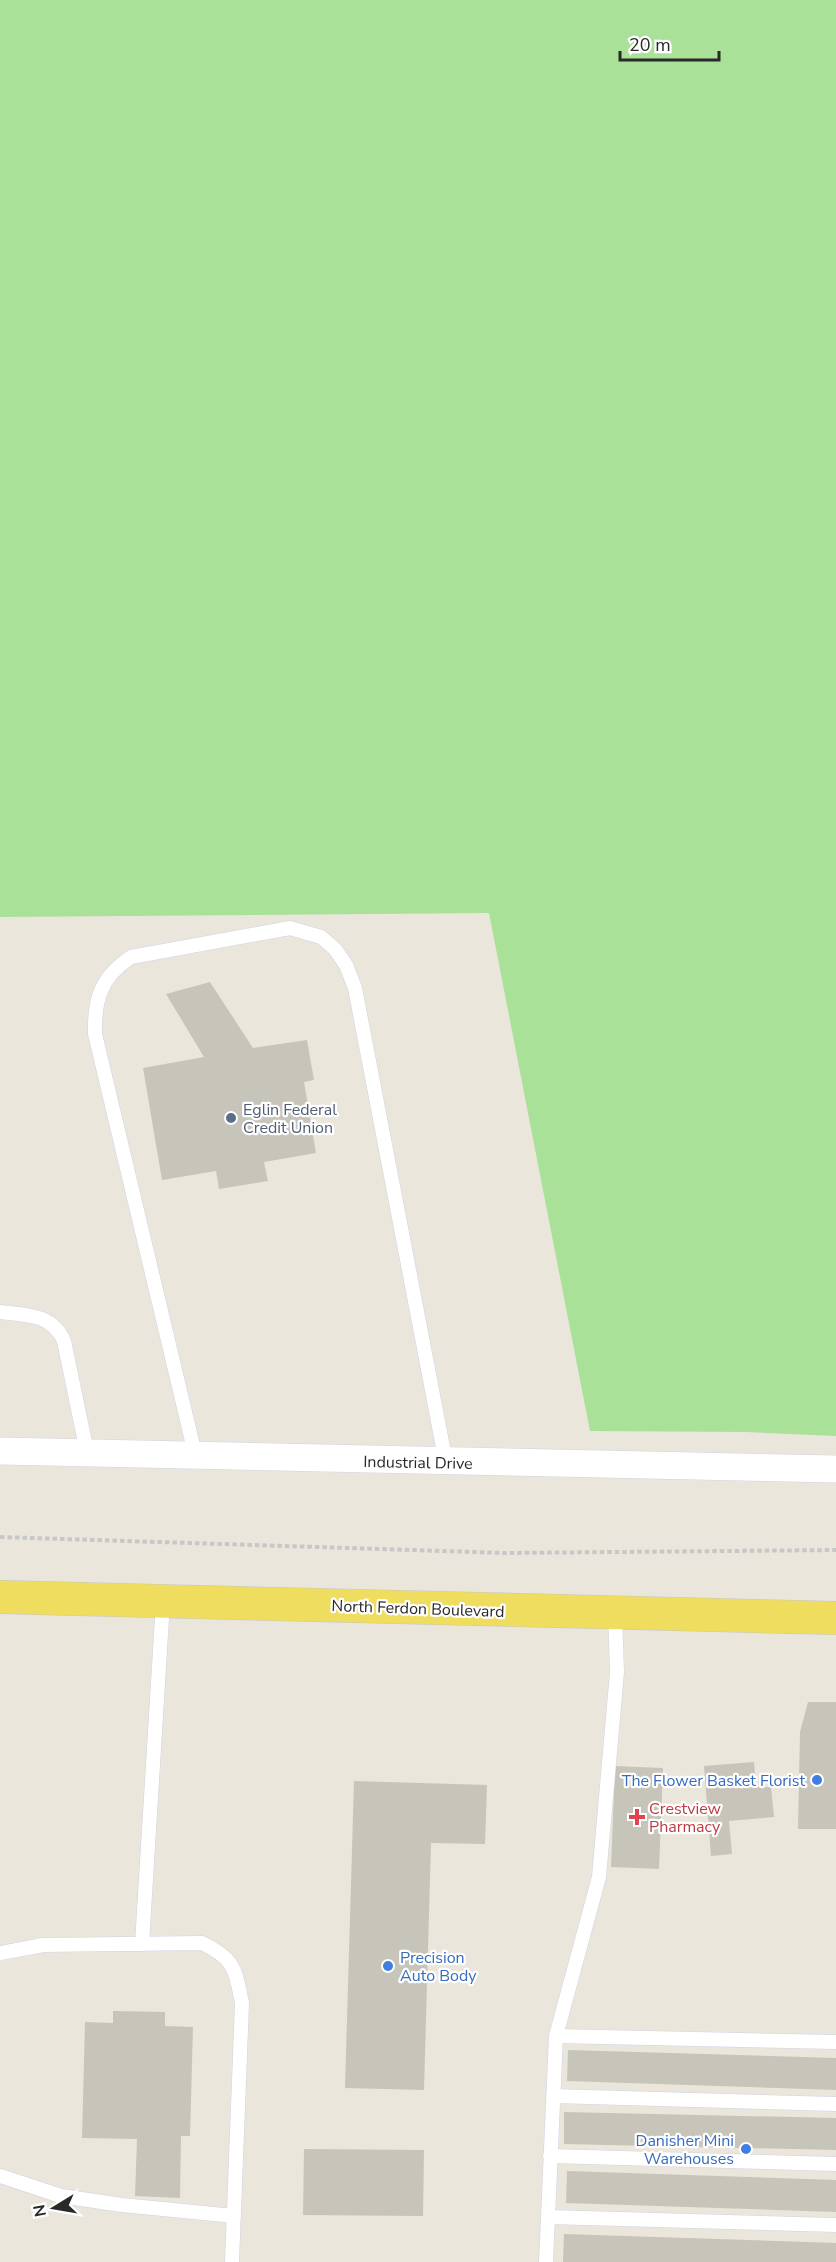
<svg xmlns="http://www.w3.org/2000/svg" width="836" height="2262" font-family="'Nunito Sans',sans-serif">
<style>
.green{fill:#a9e198}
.building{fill:#c7c4ba}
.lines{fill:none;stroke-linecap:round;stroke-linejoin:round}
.service-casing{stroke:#d1d2e2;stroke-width:15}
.minor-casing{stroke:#d1d2e2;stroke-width:28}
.primary-casing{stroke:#c7c7c7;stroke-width:34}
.path{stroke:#c7c7c7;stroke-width:4;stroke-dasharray:4.5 3;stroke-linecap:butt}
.service{stroke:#fff;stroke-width:14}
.minor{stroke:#fff;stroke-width:27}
.primary{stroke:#eedd5e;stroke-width:33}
.service-dot{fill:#5c6f8a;stroke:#fff;stroke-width:2}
.shop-dot{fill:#3f7fe0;stroke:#fff;stroke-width:2}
.health-dot{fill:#e0444e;stroke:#fff;stroke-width:2}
.labels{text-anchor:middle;stroke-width:4.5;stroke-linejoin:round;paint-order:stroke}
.service-label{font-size:16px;fill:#4e5e75;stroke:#fff;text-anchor:start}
.street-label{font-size:16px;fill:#292929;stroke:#fff}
.shop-label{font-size:16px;fill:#366cbe;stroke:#fff;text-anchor:end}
.health-label{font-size:16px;fill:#be3a42;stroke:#fff;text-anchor:start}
</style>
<rect width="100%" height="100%" fill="#ebe6db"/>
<!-- green -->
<path class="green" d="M0 0H836V1436L746 1432 590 1431 489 913 0 917Z"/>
<!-- building -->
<path class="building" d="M210 982 253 1048 307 1040 314 1080 304 1082 316 1153 264 1162 268 1181 219 1189 216 1171 162 1180 143 1068 204 1057 166 994Z
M808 1702H836V1829H798L800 1732Z
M754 1762 756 1787H771L774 1817 729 1821 732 1854 711 1856 704 1766Z
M615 1766 663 1768 659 1869 611 1867Z
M354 1781 487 1785 485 1844 431 1843 424 2090 345 2088Z
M113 2011 165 2012V2026L193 2027 190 2136H181L180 2198 135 2196 137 2139 82 2138 85 2022 113 2023Z
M568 2050 836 2058V2090L567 2081Z
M564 2112 836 2118V2150L564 2144Z
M304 2149 424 2150 423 2216 303 2215Z
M567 2171 836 2180V2212L566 2203Z
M564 2234 836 2243V2262H563Z"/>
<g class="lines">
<!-- service casing -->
<g class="service-casing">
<path id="service" d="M0 1312C27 1315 52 1314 64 1341L87 1452
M196 1458 95 1034C94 999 101 977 131 957L290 928 321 937 335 949 346 965 355 988 446 1463
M142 1944 163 1601
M0 1953 43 1945 202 1943C235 1959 235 1969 242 2003L232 2262
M556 2036 836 2042
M553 2096 836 2104
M550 2156 836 2164
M0 2176 61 2196 122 2205 234 2216
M548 2217 836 2225
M546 2262 556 2036 599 1877 617 1672 615 1613"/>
</g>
<!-- minor casing -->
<g class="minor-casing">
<path id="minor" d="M0 1451 836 1469"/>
</g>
<!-- primary casing -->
<g class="primary-casing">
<path id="primary" d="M0 1597 836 1618"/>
</g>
<!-- path -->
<path class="path" d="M0 1537 506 1553 836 1550"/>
<!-- service -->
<use href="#service" class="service"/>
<!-- minor -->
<use href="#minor" class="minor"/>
<!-- primary -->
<use href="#primary" class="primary"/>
</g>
<!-- markers -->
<circle class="service-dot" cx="231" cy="1118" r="6"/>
<g class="shop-dot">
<circle cx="817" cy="1780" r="6"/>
<circle cx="388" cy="1966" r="6"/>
<circle cx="746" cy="2149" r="6"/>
</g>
<path class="health-dot" d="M634 1808h6v6h6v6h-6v6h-6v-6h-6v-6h6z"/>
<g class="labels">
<!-- service labels -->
<g class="service-label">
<text x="243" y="1115">Eglin Federal<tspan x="243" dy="18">Credit Union</tspan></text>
</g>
<!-- street labels -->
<g class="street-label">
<text transform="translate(418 1462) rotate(1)" y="6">Industrial Drive</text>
<text transform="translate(418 1608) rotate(2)" y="6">North Ferdon Boulevard</text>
</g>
<!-- shop labels -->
<g class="shop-label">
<text x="805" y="1786">The Flower Basket Florist</text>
<text x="400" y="1963" text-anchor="start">Precision<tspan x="400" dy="18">Auto Body</tspan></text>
<text x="734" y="2146">Danisher Mini<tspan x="734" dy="18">Warehouses</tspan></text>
</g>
<!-- health labels -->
<g class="health-label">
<text x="649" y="1814">Crestview<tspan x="649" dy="18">Pharmacy</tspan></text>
</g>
</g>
<!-- north arrow -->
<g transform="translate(54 2208) rotate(259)" stroke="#ffffff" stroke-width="4.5" paint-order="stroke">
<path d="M0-4.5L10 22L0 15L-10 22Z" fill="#292929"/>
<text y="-9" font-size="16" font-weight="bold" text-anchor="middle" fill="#292929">N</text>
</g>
<!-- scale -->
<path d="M620 51v9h99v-9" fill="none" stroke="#292929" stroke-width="3"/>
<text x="629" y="51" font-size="18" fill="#292929" stroke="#ffffff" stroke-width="4.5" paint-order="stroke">20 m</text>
</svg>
